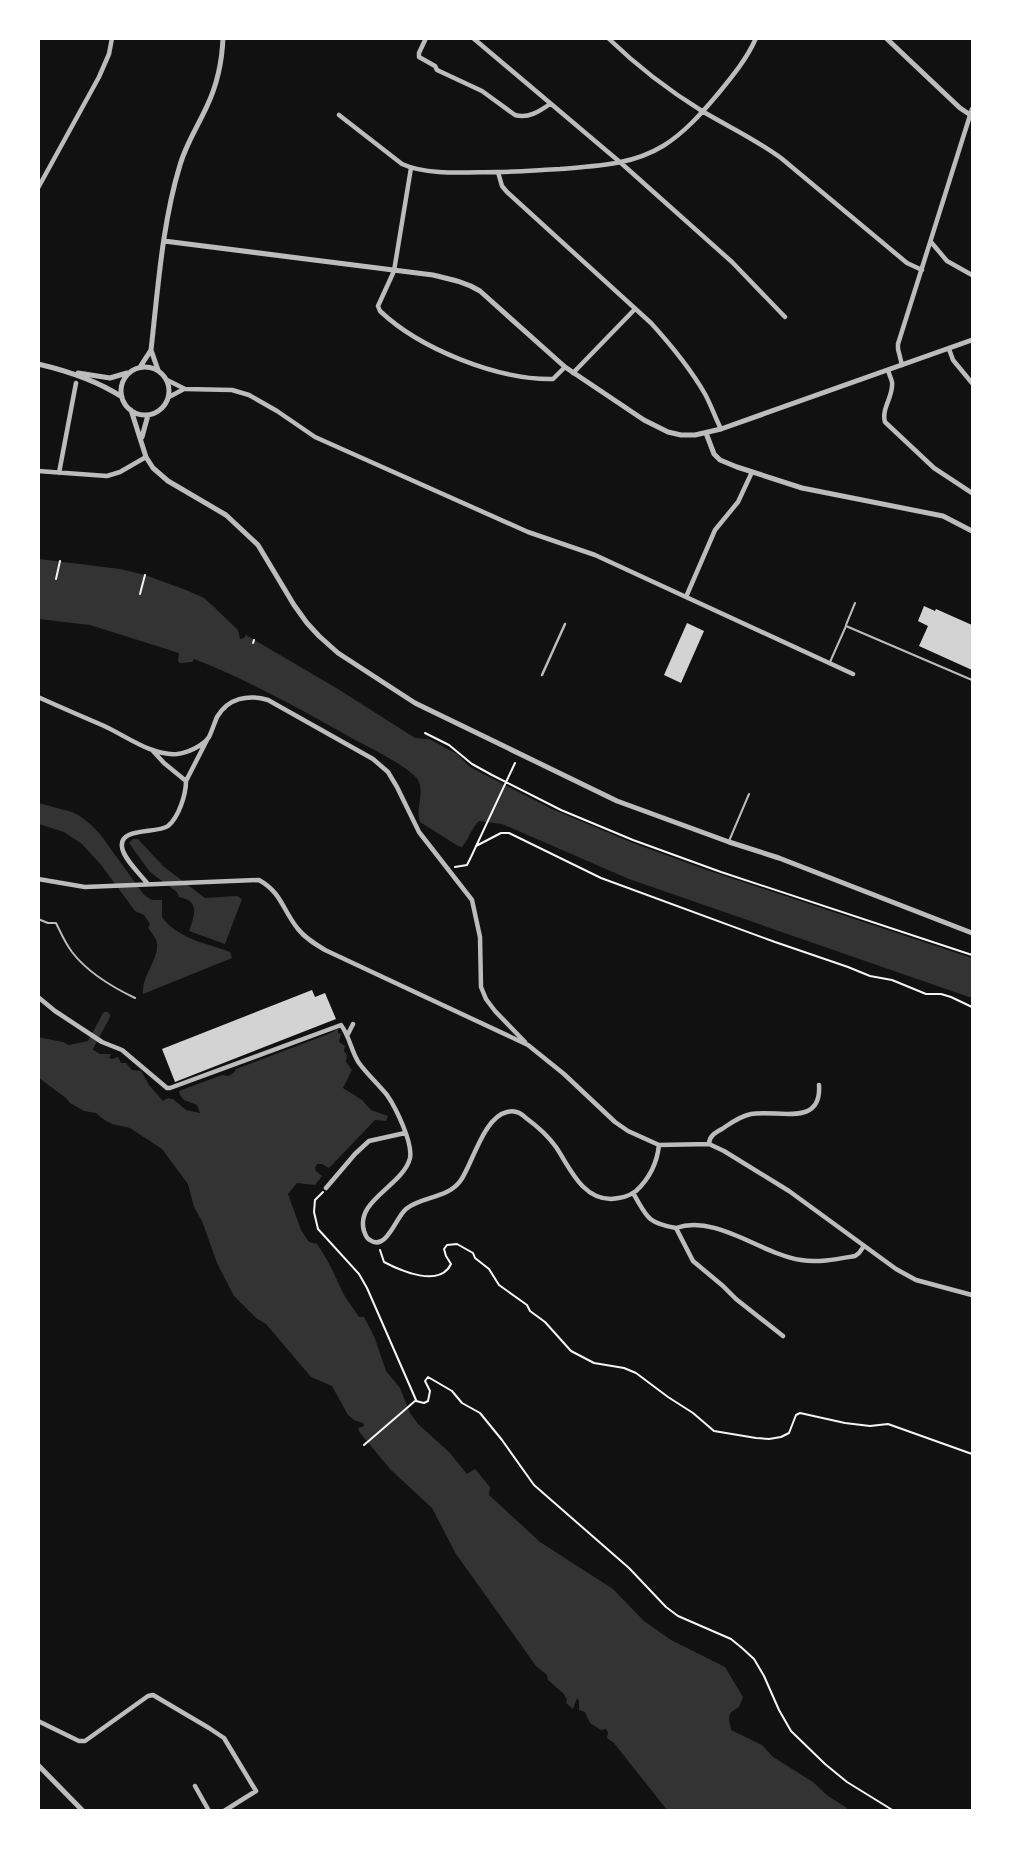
<svg xmlns="http://www.w3.org/2000/svg" width="1011" height="1849" font-family="Poppins,sans-serif">
<style>
.water{fill:#333}
.lines{fill:none;stroke-linecap:round;stroke-linejoin:round}
.canal{stroke:#333;stroke-width:8}
.building{fill:#d3d3d3}
.path{stroke:#f5f5f5;stroke-width:2}
.service{stroke:#bcbcbc;stroke-width:2}
.pedestrian{stroke:#bcbcbc;stroke-width:2.5}
.minor{stroke:#bcbcbc;stroke-width:4.5}
.tertiary{stroke:#bcbcbc;stroke-width:5}
</style>
<rect width="100%" height="100%" fill="#111"/>
<!-- water -->
<path class="water" d="M39 559 120 569 145 575 186 590 204 598 214 607 238 630 240 639 244 638 246 635 338 689 415 738 429 739 457 754 470 767 552 809 633 843 704 869 972 958V998L629 879 502 824 479 821C471 829 469 839 462 847L458 846 420 822C415 809 425 793 418 780 412 769 371 748 359 742 305 712 251 681 194 659L192 662 180 663 178 661 179 653 90 625 39 619Z
M38 803 72 812 80 816 90 824 100 834 144 895 152 900H162V917C178 939 206 943 230 952L232 958 143 994C141 976 159 960 157 943 156 937 151 932 148 928L150 924 144 915 135 911 102 866 82 844 64 832 39 824Z
M133 839H138L163 866 205 898 237 896 242 899 225 944 189 931C194 916 201 901 179 897L177 892 150 872 129 843Z
M338 1028V1033L341 1034 339 1042 345 1046 344 1051 347 1055 346 1062 352 1070 343 1088 362 1100 371 1110 388 1116 386 1121 375 1120 329 1168 322 1164H317L315 1168 316 1171 322 1176 315 1185 297 1183 288 1194 301 1230 309 1242 317 1244C328 1259 335 1276 343 1293 347 1301 354 1309 359 1317H364L374 1336 386 1371 400 1388 410 1413 418 1424 449 1452 467 1474 475 1469 490 1487 489 1495 540 1542 613 1589 644 1621 671 1640 725 1667 743 1697 739 1707 730 1713 729 1719 731 1730 762 1745 773 1757 813 1782 828 1796 847 1808 846 1810H667L614 1743 607 1738 608 1732 606 1729 601 1730 590 1723 585 1712 579 1710V1701L577 1698 573 1709 566 1703 567 1700 564 1694 548 1680 547 1675 536 1666 456 1554 432 1508 391 1470 360 1433 358 1428 364 1426 363 1423 354 1420 348 1415 332 1386 311 1377 266 1324 256 1318 234 1296 217 1263 202 1221 194 1207 188 1184 162 1149 130 1128 112 1124 103 1119 96 1113 84 1111 70 1103 66 1098 39 1078 38 1037 63 1042 69 1045 88 1041 90 1048 100 1054H111L109 1058 112 1059 118 1057 121 1063H126L132 1070 141 1071 149 1085 163 1101 168 1098 173 1099 186 1110 200 1113 197 1105 184 1100 180 1095 179 1091 222 1075C229 1077 233 1075 236 1069L331 1033Z"/>
<g class="lines">
<!-- canal -->
<path class="canal" d="M84 1057 106 1016"/>
</g>
<!-- building -->
<path class="building" d="M924 606 935 611 936 609 972 625V670L919 646 928 626 918 621Z
M687 623 704 631 681 683 664 675Z
M312 990 315 997 325 993 336 1019 175 1082 162 1049Z"/>
<g class="lines">
<!-- path -->
<path class="path" d="M56 579 60 561
M140 594 145 575
M253 643 254 640
M425 733 449 745 472 764 492 775 561 810 633 840 721 872 972 955
M476 846 501 833H509L601 878 775 942 848 967 870 976 892 980 926 994H941L951 997 972 1007
M455 867 467 865 471 857 515 763
M323 1192 315 1200 314 1212 318 1229 359 1274 367 1288 416 1400
M380 1250 384 1262C401 1271 440 1288 451 1264L446 1256 444 1249 447 1245 457 1244 473 1253 475 1258 489 1269 499 1285 527 1305 530 1311 545 1322 571 1351 594 1363 624 1368 636 1373 668 1397 693 1413 714 1431 756 1438 769 1439 781 1437 789 1433 796 1415 800 1413 845 1423 870 1426 888 1424 972 1454
M416 1401 424 1403 428 1401 430 1391 425 1381 428 1377 452 1391 462 1403 480 1413 502 1440 534 1485 629 1568 666 1607 678 1616 731 1639 742 1648 754 1659 764 1676 779 1710 791 1731 825 1764 847 1782 894 1811
M364 1445 415 1401"/>
<!-- service -->
<path class="service" d="M846 625 855 603
M830 662 846 626 972 680
M729 841 749 794
M38 919 48 923H56C61 933 65 943 72 952 88 973 112 987 135 998"/>
<!-- pedestrian -->
<path class="pedestrian" d="M542 675 565 624"/>
<!-- minor -->
<path class="minor" d="M426 38 419 53V57L435 66 437 70 482 91 515 115C528 119 540 111 550 104
M473 38 621 163 732 262 785 317
M608 38C637 66 668 90 702 111 729 127 755 139 781 158L907 263 922 270
M339 115 402 164C428 176 468 172 497 172 518 172 539 170 560 169 596 166 632 165 663 146 684 133 701 114 717 95 731 78 747 59 756 38
M411 168 394 271 378 306 380 311C420 349 498 380 553 379L565 367
M498 172 502 186 507 192 651 323C671 345 690 368 705 394 711 405 715 417 721 429
M38 188 99 77 109 54 112 38
M931 242 947 261 972 275
M949 349 953 360 972 383
M902 365 898 349V344L972 109
M888 370C889 374 891 378 892 382 894 396 881 408 885 422L934 468 972 493
M573 373 635 309
M167 380 185 389 232 390 249 395 277 411 315 437 528 532 595 555 853 674
M169 397 184 389
M38 471 107 476 120 472 146 457
M59 473 76 383
M686 597 715 530 738 502 752 472
M38 697C60 707 81 716 102 725 125 735 151 756 177 754 187 753 203 746 209 737 212 731 214 724 217 717 228 698 248 694 268 700L373 759 388 772 397 787 419 832 472 900 480 937 481 987 486 999 495 1011 525 1042
M153 751 164 763 186 781 207 740
M38 879 85 887 259 880C282 893 282 909 298 929 305 938 315 944 325 950L528 1045 564 1074 615 1122 628 1131 659 1145 709 1144 724 1151 789 1191 896 1269 916 1280 972 1295
M147 883C140 874 123 858 122 847 119 827 156 834 168 826 179 817 186 794 186 781
M38 997 55 1011 102 1042 122 1050 167 1088H170L341 1025C350 1037 351 1051 359 1063 367 1074 378 1084 387 1095 396 1108 413 1143 410 1158 403 1186 355 1200 364 1231 365 1234 367 1239 370 1240 386 1252 396 1217 406 1209 422 1196 448 1199 461 1180 473 1162 484 1117 507 1112 514 1110 521 1113 526 1118 537 1126 548 1136 556 1147 570 1168 582 1199 611 1199 621 1198 628 1197 636 1191 650 1178 657 1164 659 1145
M348 1034 353 1024
M709 1144C709 1136 715 1133 722 1129 731 1123 740 1116 751 1114 777 1109 822 1128 819 1085
M326 1188 355 1154 369 1141 405 1133
M633 1193C647 1216 646 1223 676 1228L693 1261 723 1286 736 1299 783 1336
M676 1228C716 1214 761 1254 801 1260 818 1263 838 1259 855 1256L859 1253 864 1246
M38 1721 79 1741H85L148 1696 153 1695 209 1728 224 1738 256 1791 224 1811
M195 1786 209 1811"/>
<!-- tertiary -->
<path class="tertiary" d="M886 38 960 108 972 116
M164 241 433 275C450 279 465 282 480 291L565 367 644 420 668 432 681 435H695L721 429 972 340
M38 364C68 371 96 380 122 397
M121 391a24 24 0 1 1 48 0a24 24 0 1 1-48 0Z
M140 367 151 350
M158 370 151 350C158 289 162 224 180 165 186 144 198 126 207 106 217 85 222 62 223 38
M78 373 110 378 127 373
M131 410 146 457 153 468 168 481 226 515 258 545 294 605 307 623 319 636 338 653 415 703 617 801 729 842 779 858 972 933
M706 433 714 454 720 460 737 467 802 488 943 516 972 531
M142 437 148 415
M38 1765 83 1811"/>
</g>
<!-- border -->
<rect width="1011" height="1849" fill="none" stroke="#ffffff" stroke-width="80"/>
</svg>
